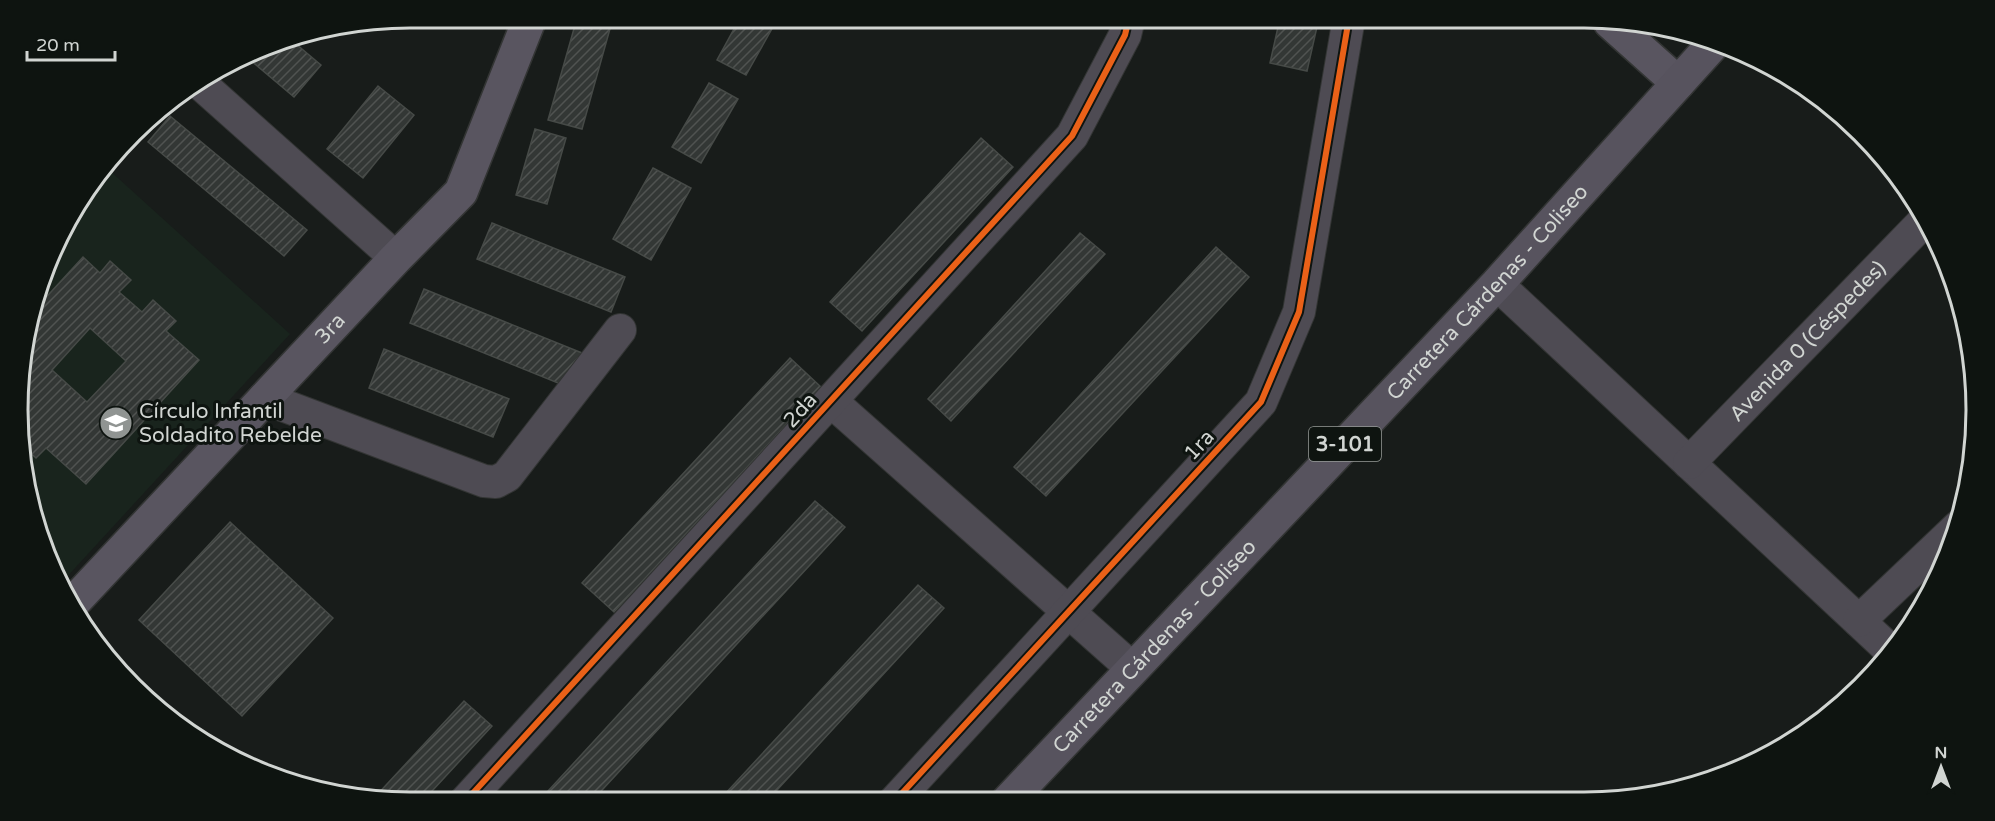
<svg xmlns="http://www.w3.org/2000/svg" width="1995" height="821" font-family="'Varela Round',sans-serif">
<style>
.built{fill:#19241d}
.building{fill:url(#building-hatch);stroke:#464a47;stroke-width:1.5;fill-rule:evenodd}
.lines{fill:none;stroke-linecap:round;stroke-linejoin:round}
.street-casing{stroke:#333534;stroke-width:34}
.secondary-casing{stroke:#333534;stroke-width:36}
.primary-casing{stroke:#333534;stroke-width:36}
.street{stroke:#4e4b53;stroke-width:32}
.secondary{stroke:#595560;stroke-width:33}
.primary{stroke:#57535e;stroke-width:33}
.cycleway-casing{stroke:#0e1410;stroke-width:10}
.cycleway{stroke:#ea6118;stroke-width:6}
.labels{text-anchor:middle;stroke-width:6;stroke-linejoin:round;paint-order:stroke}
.shield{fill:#0e1410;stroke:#969b98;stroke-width:1.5}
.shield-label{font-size:20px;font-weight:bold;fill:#d1d5d2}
.street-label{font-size:21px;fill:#d1d5d2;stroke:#0e1410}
.poi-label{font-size:21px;fill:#d1d5d2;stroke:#0e1410;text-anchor:start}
.rim{fill:none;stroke:#d1d5d2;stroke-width:3}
</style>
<defs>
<pattern id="building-hatch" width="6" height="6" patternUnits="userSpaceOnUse" patternTransform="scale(1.5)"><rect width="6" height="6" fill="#333735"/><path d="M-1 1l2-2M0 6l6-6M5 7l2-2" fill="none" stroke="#505351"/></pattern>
</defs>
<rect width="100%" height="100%" fill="#181c1a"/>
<!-- built -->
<path class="built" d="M108 169 290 334 64 580 26 487 21 359 70 215Z"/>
<!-- building -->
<path class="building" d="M577 18H613L582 129 548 120Z
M740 18H778L746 75 717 60Z
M1280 18H1319L1307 71 1270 63Z
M289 38 321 65 294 97 249 59Z
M709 83 738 99 701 163 672 147Z
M378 86 414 115 363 178 327 149Z
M170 116 307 230 284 256 148 142Z
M535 129 566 138 547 204 516 195Z
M981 138 1013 167 862 331 830 302Z
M653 168 691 188 651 260 613 239Z
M492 223 625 277 611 312 477 259Z
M1080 233 1105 254 951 421 928 399Z
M1216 247 1249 277 1046 496 1014 467Z
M83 257 100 273 110 261 131 280 119 292 142 312 153 300 176 321 166 331 199 360 86 484 46 448 36 458 24 447 21 359 34 345 28 340 40 304ZM90 328 126 361 87 402 52 370Z
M424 289 582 353 568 387 410 323Z
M384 349 509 399 493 437 369 388Z
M790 358 821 387 614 612 582 583Z
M815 501 845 527 591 802 537 803Z
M230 522 333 618 242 716 139 620Z
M918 585 944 608 766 802H734L725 794Z
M464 701 492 726 421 803 375 797Z"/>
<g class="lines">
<!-- street casing -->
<g class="street-casing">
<g id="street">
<path d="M203 86 396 258"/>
<path d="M1497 284 1891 651"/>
<path d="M264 398 484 481 496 482 507 476 620 330"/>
<path d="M831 401 1133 669"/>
<path id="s1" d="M1689 463 1926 219"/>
<path d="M1859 621 1959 526"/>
<path d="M894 802 1261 402 1299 312 1349 18"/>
<path d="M464 803 1072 136 1125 35 1129 18"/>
</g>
</g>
<!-- secondary casing -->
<g class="secondary-casing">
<g id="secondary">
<path d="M1610 22 1678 83"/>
<path id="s2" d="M73 603 396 258 461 192 530 18"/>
</g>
</g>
<!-- primary casing -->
<g class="primary-casing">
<g id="primary">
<path id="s3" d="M1008 801 1497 284 1716 41"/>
</g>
</g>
<!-- street -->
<use href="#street" class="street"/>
<!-- secondary -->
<use href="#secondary" class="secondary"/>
<!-- primary -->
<use href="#primary" class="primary"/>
<!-- cycleway casing -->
<g class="cycleway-casing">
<path id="cycleway" d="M894 802 1261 402 1299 312 1349 18
M464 803 1072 136 1125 35 1129 18"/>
</g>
<!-- cycleway -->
<use href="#cycleway" class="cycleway"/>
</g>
<!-- icons -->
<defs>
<g id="school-disc" transform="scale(1.725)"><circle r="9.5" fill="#909492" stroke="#0e1410"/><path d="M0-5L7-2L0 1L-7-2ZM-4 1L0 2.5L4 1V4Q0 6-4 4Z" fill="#fff"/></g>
</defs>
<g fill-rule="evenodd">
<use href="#school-disc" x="116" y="423"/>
</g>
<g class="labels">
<!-- shield labels -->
<rect class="shield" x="1309" y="427" width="72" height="34" rx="4.5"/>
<g class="shield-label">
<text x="1345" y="451">3-101</text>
</g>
<!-- street labels -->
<g class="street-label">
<text dy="7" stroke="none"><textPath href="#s3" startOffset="699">Carretera Cárdenas - Coliseo</textPath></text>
<text dy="7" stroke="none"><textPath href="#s2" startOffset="376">3ra</textPath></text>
<text dy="7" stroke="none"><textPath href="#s1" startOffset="170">Avenida 0 (Céspedes)</textPath></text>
<text transform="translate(800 410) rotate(-48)" y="7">2da</text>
<text transform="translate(1199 445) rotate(-47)" y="7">1ra</text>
<text dy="7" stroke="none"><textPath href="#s3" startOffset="213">Carretera Cárdenas - Coliseo</textPath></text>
</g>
<!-- poi labels -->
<g class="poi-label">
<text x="139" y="418">Círculo Infantil<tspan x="139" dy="24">Soldadito Rebelde</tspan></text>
</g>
</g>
<!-- crop -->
<path d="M0 0H1995V821H0ZM410 28H1584A382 382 0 0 1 1966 410V410A382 382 0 0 1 1584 792H410A382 382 0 0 1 28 410V410A382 382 0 0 1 410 28Z" fill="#0e1410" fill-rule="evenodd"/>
<path class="rim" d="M410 28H1584A382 382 0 0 1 1966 410V410A382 382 0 0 1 1584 792H410A382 382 0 0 1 28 410V410A382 382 0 0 1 410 28Z"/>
<!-- north arrow -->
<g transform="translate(1941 767)" stroke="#0e1410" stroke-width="4.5" paint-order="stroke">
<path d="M0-4.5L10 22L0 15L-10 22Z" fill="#d1d5d2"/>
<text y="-9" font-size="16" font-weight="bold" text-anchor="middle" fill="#d1d5d2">N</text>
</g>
<!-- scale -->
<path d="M27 51v9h88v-9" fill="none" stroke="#d1d5d2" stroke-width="3"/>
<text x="36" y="51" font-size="18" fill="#d1d5d2" stroke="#0e1410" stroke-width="4.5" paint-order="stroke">20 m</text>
</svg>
